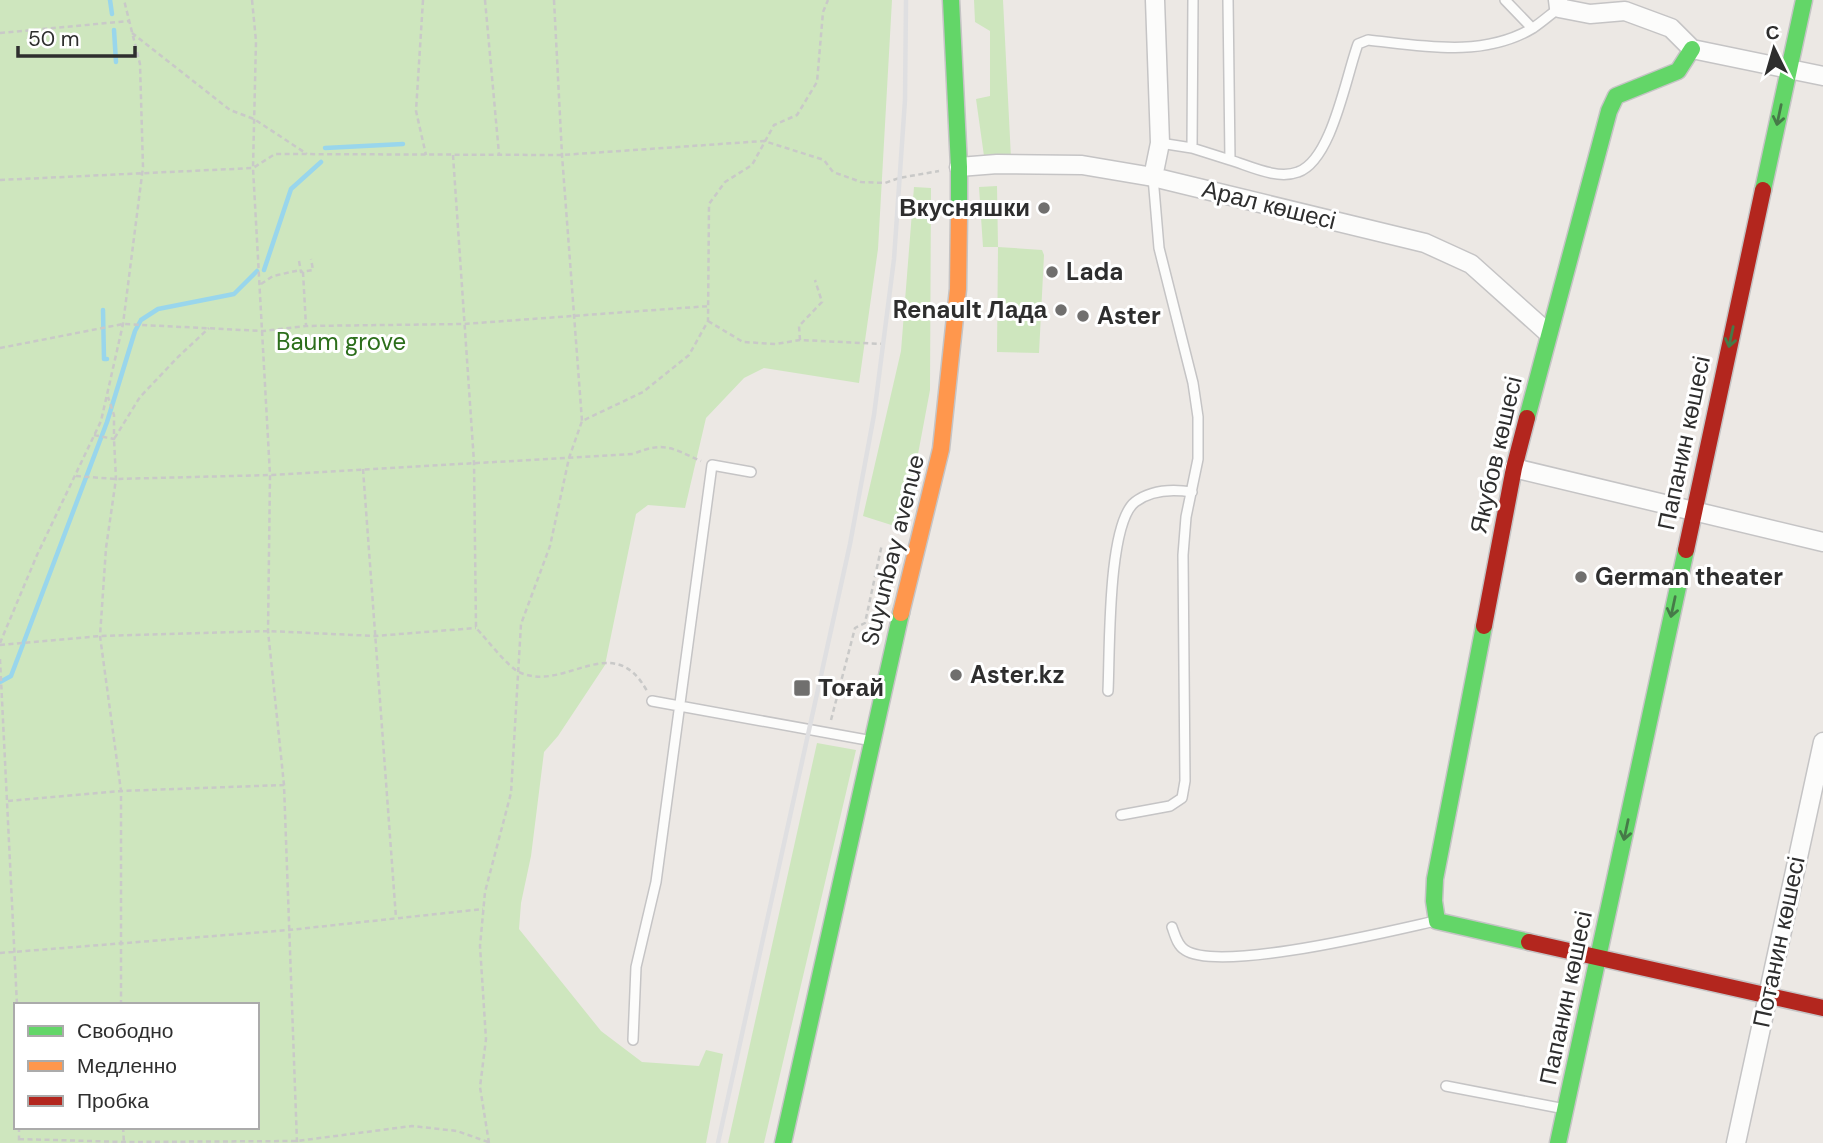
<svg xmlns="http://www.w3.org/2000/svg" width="1823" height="1143" font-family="'DM Sans',sans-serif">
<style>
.green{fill:#cee6be;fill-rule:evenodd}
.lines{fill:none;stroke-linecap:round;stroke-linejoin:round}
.stream{stroke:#99d6ec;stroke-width:4.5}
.lane-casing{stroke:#c5c4c5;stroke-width:12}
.street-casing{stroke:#c5c4c5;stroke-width:21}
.fast-casing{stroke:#c5c4c5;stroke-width:19}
.slow-casing{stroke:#c5c4c5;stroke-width:19}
.jam-casing{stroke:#c5c4c5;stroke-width:19}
.path{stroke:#c9c9c8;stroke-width:2.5;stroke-dasharray:5 3.5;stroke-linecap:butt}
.lane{stroke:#fcfcfb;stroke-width:9}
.street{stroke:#fcfcfb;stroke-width:18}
.fast{stroke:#63d668;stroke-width:16}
.slow{stroke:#ff974d;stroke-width:16}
.jam{stroke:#b3261e;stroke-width:16}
.rail{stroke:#dfdfe1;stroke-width:4.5}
.oneway{stroke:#467a48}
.poi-dot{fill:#706f6e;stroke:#fff;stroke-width:2.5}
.labels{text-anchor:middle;stroke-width:6;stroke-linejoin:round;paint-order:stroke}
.street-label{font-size:24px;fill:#2e2e2e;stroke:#fff}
.poi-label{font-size:24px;font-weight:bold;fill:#2e2e2e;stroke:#fff;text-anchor:start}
.park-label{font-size:24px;fill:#2c6e1b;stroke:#fff}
</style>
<rect width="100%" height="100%" fill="#ece8e4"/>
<!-- green -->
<path class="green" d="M0 0H892L878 249 859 383 764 368 744 378 706 418 685 508 648 505 636 514 605 665 558 736 544 752 531 856 521 903 519 929 601 1031 642 1062 699 1066 706 1050 723 1054 706 1143H0ZM16 1005H257V1127H16Z
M974 0H1003L1011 158 984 156 976 99 990 96V31L975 22Z
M997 186 998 247 1042 250 1044 255 1039 353 997 352 998 247H983L979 187Z
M914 187 931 188 930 390 904 529 863 516 901 351Z
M817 743 856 750 764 1143H728Z"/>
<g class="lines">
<!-- stream -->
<path class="stream" d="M110 0 112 14
M114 30 116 62
M325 148 403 144
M264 270 291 189 321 162
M103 310 104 359H107
M0 682 11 676 107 422 135 331 141 320 158 309 234 294 257 271"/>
<!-- lane casing -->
<g class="lane-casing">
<path id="lane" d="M1505 0 1532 28
M1160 143 1192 148 1230 160 1228 0
M1192 148 1193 0
M1230 160C1250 166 1277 180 1298 172 1332 160 1346 76 1358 44L1368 40C1423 46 1483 58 1533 28 1542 22 1551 14 1559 8
M1108 691C1110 653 1107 524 1135 502 1152 489 1173 489 1192 492
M652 701 867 740
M1121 815 1170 806 1182 798 1185 781 1183 555 1186 517 1198 459V417L1193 383 1159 248 1153 177
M1172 927C1175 935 1177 945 1185 950 1219 973 1390 931 1435 921
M633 1040 636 967 656 882 712 465 751 472
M1446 1086 1565 1109"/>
</g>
<!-- street casing -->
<g class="street-casing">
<path id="street" d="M1558 0 1559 8 1590 14 1625 11 1671 28 1692 49 1823 76
M959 167 997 164 1082 165 1153 177 1425 243 1471 264 1548 333
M1153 177 1160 143 1155 0
M1514 468 1823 542
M1736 1143 1823 742"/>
</g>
<!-- fast casing -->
<g class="fast-casing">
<path id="fast" d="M951 0 959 167V215
M1763 190 1804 0
M1527 418 1609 111 1616 96 1678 71 1692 49
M1484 626 1435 879 1434 901 1437 921 1529 942
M783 1143 901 613
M1558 1143 1686 550"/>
</g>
<!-- slow casing -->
<g class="slow-casing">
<path id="slow" d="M901 613 941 449 958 289 959 215"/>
</g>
<!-- jam casing -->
<g class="jam-casing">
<path id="jam" d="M1686 550 1763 190
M1484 626 1514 468 1527 418
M1529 942 1823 1008"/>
</g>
<!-- path -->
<path class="path" d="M252 0 256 41 253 168 270 475 268 631 284 785 297 1143
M423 0 416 111 426 155
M485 0 499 154
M554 0 562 155 582 421
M0 33 129 21
M132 33 230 110 254 119 307 154
M453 155 474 462 476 628C487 639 508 668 521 673 566 692 613 629 647 691
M0 180 253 168 275 154 562 155 764 141 824 160 833 172 861 182 885 183 899 178 939 171
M299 261 301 272 313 270 311 259
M303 272 306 326
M261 284 273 276 300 270
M708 321 743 342 776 344 800 340 883 344
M800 340 799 326 822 302 815 280
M0 348 123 324 263 331 306 326 464 324 709 306
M94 435 114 439V415L108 397
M363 469 396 918
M76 476 116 479 270 475 633 454C665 441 671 448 701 461
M0 643 37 555 101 421 123 324 143 167 140 64 124 0
M0 645 100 636 268 631 375 636 476 628
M0 659 17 1005
M831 720 855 628 865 623 882 544
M8 801 121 791 284 785
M0 953 289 930 483 909
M121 1005V791L100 636 106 548 116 479 114 439 140 397 178 357 209 328
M19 1127V1143
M123 1127 124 1143
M19 1139 124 1142 297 1141 412 1126 457 1131 488 1142
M489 1143 480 1087 486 1039 480 946 485 892 511 793 521 624 550 546 569 458 582 421 643 392 689 355 708 321 709 204 725 182 752 165 774 125 797 115 817 82 823 12 828 0"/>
<!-- lane -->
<use href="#lane" class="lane"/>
<!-- street -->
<use href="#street" class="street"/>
<!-- fast -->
<use href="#fast" class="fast"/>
<!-- slow -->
<use href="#slow" class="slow"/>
<!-- jam -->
<use href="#jam" class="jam"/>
<!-- rail -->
<path class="rail" d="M718 1143 850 544 874 415 894 259 905 100 906 0"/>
</g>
<!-- one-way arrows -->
<defs><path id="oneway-shaft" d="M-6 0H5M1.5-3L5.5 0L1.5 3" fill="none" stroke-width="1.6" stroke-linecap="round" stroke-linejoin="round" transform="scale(1.75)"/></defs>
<g class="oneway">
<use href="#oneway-shaft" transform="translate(1779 115) rotate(102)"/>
<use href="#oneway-shaft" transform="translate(1731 337) rotate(102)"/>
<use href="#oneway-shaft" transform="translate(1673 607) rotate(102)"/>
<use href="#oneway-shaft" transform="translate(1626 830) rotate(102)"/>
</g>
<!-- markers -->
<g class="poi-dot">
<circle cx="1044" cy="208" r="7"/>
<circle cx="1052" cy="272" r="7"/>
<circle cx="1061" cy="310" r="7"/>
<circle cx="1083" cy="316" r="7"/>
<circle cx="1581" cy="577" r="7"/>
<circle cx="956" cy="675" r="7"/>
<rect x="793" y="679" width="18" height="18" rx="3.5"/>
</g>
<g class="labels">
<!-- street labels -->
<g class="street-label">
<text transform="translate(1269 205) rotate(14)" y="8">Арал көшесі</text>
<text transform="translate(1684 443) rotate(-78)" y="8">Папанин көшесі</text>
<text transform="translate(1496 455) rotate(-77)" y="8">Якубов көшесі</text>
<text transform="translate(893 550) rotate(-76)" y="8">Suyunbay avenue</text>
<text transform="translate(1779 942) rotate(-78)" y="8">Потанин көшесі</text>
<text transform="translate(1566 998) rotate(-78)" y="8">Папанин көшесі</text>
</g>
<!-- poi labels -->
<g class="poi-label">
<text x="1030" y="216" text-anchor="end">Вкусняшки</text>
<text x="1066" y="280">Lada</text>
<text x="1047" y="318" text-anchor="end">Renault Лада</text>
<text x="1097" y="324">Aster</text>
<text x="1595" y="585">German theater</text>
<text x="970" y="683">Aster.kz</text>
<text x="818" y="696">Тоғай</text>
</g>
<!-- park labels -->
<g class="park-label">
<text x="341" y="350">Baum grove</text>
</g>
</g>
<!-- legend -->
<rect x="14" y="1003" width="245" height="126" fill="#ffffff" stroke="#ababab" stroke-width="2"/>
<rect x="28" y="1026" width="35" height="10" fill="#63d668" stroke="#ababab" stroke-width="2"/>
<text x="77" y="1038" font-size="21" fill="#2e2e2e">Свободно</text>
<rect x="28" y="1061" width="35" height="10" fill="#ff974d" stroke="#ababab" stroke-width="2"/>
<text x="77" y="1073" font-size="21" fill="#2e2e2e">Медленно</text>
<rect x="28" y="1096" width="35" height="10" fill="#b3261e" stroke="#ababab" stroke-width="2"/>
<text x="77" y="1108" font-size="21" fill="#2e2e2e">Пробка</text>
<!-- north arrow -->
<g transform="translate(1774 49) rotate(355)" stroke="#ffffff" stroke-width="5" paint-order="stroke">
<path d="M0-5L12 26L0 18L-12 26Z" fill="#2e2e2e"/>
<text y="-10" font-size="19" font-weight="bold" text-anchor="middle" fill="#2e2e2e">С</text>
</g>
<!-- scale -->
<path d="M18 46v10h117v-10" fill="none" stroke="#2e2e2e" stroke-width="3.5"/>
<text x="28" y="46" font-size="21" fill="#2e2e2e" stroke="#ffffff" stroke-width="5" paint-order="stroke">50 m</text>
</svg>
